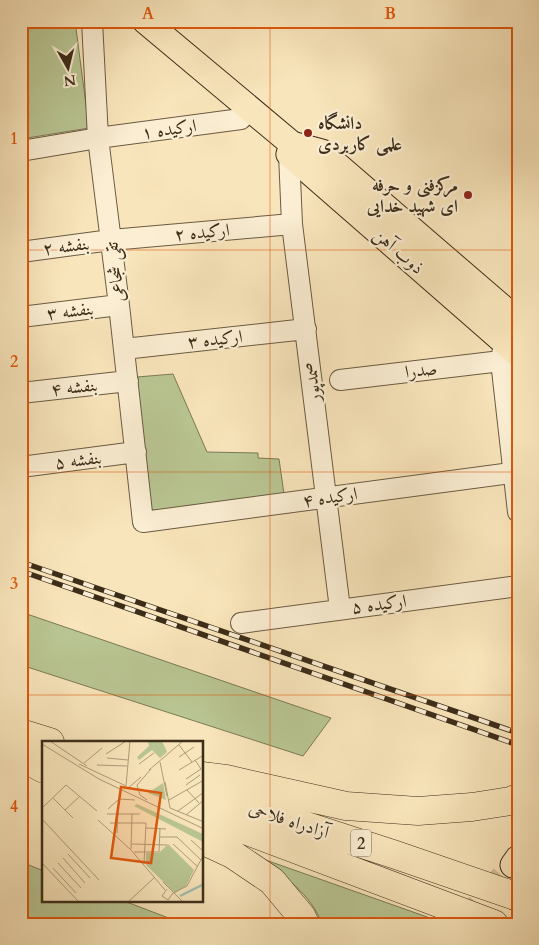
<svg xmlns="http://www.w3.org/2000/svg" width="539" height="945" font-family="Cardo,Amiri,serif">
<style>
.green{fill:#b9c693;stroke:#7a7a56}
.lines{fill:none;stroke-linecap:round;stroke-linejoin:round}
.major-tunnel{stroke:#d3c09b;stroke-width:25;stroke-dasharray:25 12;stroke-linecap:butt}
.minor-casing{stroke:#6b5b42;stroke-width:22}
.major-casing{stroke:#3c2d19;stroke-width:27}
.highway-casing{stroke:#3c2d19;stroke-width:29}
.minor{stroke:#fbeed3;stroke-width:20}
.major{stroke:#f9e5bb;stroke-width:25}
.highway{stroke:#f9e5bb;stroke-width:28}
.rail-casing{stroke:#3c2d19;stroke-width:5.5}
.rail{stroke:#fbeed3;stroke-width:4;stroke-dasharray:11;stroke-linecap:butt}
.grid{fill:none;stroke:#df570d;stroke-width:1;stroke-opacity:0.55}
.poi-dot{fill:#8f2418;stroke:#fbeed3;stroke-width:2}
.labels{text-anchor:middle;stroke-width:4.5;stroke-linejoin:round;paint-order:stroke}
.shield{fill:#fbeed3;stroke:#756751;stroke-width:1}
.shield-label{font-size:16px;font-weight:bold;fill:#3c2d19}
.poi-label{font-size:18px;font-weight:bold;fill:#3c2d19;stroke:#fbeed3;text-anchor:start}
.street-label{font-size:18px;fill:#3c2d19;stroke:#fbeed3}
.inset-river{fill:none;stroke:#9ebfb1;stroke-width:2.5}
.inset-road{fill:none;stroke:#ad9b7a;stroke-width:1}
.view{fill:#df570d;fill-opacity:0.15;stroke:#df570d;stroke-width:2.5}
.inset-edge{fill:none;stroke:#3c2d19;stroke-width:2.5}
.neatline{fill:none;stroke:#df570d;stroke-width:2}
.grid-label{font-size:16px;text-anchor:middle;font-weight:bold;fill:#df570d}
</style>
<rect width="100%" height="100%" fill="#f9e5bb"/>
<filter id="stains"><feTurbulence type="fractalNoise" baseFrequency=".004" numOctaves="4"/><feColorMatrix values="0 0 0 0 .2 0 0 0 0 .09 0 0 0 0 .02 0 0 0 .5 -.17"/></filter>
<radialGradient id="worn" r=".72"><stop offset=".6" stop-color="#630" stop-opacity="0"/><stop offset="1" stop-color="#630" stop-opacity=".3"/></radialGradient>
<!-- green -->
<path class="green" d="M27 21H75L89 128 21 139V28Z
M173 374 207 452 258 453V458L279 459 284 494 150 513 137 377Z
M21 612 331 718 303 756 21 665Z
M260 858 447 924H322C311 894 284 876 260 858Z
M21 862 44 871V901H124L179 922 177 924H21Z"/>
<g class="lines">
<!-- major-tunnel -->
<path class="major-tunnel" d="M463 924 513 865"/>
<!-- minor casing -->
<g class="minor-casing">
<path id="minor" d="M92 21 98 138 119 305 143 522 518 472
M21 151 98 138 241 119
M289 154 292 224 340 609
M21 252 111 240 292 224
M21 317 119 305
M504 343 501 361 518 512
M124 349 306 329
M340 380 501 361
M21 393 128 381
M21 467 136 452
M241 623 518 586"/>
</g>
<!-- major casing -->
<g class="major-casing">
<path id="major" d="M145 21 292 144 322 152 518 321
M292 144 289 154 518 354
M513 865 518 858"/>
</g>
<!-- highway casing -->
<g class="highway-casing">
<path id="highway" d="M21 733 50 742
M21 757 44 769
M202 776 226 779 346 806 418 811 472 807 510 801 518 798
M202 792 393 854 518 897
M202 814 494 924
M202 840 232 854 272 881 302 917 305 924"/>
</g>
<!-- minor -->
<use href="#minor" class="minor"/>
<!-- major -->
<use href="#major" class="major"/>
<!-- highway -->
<use href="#highway" class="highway"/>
<!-- rail casing -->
<g class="rail-casing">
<path id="rail" d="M21 562 518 733
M21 571 518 745"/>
</g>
<!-- rail -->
<use href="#rail" class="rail"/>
</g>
<!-- grid -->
<path class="grid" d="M270 21V924M21 250H518M21 472H518M21 695H518"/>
<!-- markers -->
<g class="poi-dot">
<circle cx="308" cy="133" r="5"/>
<circle cx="468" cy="195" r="5"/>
</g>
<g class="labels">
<!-- shield labels -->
<rect class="shield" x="351" y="829.5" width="20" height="27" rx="4"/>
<g class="shield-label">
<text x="361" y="849">2</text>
</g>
<!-- poi labels -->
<g class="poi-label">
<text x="318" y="129">دانشگاه<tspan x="318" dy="21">علمی کاربردی</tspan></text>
<text x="458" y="191" text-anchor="end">مرکزفنی و حرفه<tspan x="458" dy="21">ای شهید خدایی</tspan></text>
</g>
<!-- street labels -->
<g class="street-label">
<text transform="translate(169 129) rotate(-8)" y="6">ارکیده ۱</text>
<text transform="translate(202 232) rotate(-5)" y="6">ارکیده ۲</text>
<text transform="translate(66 246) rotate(-7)" y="6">بنفشه ۲</text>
<text transform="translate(399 251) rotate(41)" y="6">ذوب آهن</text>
<text transform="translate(115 272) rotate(-97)" y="6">تقی شجاعی</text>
<text transform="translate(70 311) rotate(-7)" y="6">بنفشه ۳</text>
<text transform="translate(215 339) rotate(-6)" y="6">ارکیده ۳</text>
<text transform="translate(421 370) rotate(-7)" y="6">صدرا</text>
<text transform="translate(312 382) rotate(-96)" y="6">صمدپور</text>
<text transform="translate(74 387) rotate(-6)" y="6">بنفشه ۴</text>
<text transform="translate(78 460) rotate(-7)" y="6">بنفشه ۵</text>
<text transform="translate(330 497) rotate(-8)" y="6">ارکیده ۴</text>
<text transform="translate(379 604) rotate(-7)" y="6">ارکیده ۵</text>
<text transform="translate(289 820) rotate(18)" y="6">آزادراه فلاحی</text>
</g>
</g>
<!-- overview -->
<g transform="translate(42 741)">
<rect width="161" height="161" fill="#f9e5bb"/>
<path d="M106 0H120L125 11 118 17 110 9 97 19 95 16 107 5ZM121 42 124 59 106 52ZM95 63 161 93V101L92 65ZM126 103 152 129 144 145 133 152 104 124V112H117Z" fill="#b9c693"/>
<path class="inset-river" d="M138 155 162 143"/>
<path class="inset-road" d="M8 0 45 25M0 3 57 38 162 88M137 4 150 21M64 13 84 0M137 16 152 6M65 17 86 19M118 21 125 55M42 22 60 7M37 23 84 45M97 23 112 12M55 24 85 25M107 29 141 0M137 29 162 14M144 38 159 28 153 19M123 41 128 67 162 81M24 44 55 70M144 44 158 34M84 45 88 0M86 47 99 36M145 49 157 62M11 57 31 77M105 59 98 54 95 44 109 28M127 59 162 39M0 67 24 44M66 68 77 58 93 59M23 69 37 56M136 70 162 51M65 73H98M144 74 162 59M0 78 57 139M56 79 89 109 123 149M68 82H104L102 123M104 87 124 88M75 92 76 66M118 96H135L159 119M149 99 162 111M90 103 125 104M131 103 156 126M89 108 90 73M92 111H117L118 87M26 113 48 137M21 117 43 142M0 122 37 161M16 122 39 147M11 127 34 152M121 141 141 161M125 148 120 155 126 159M126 159 131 152 145 145 162 113M86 161 113 136M141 161H161"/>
<path class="view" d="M79 46 119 52 109 122 69 117Z"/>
<rect width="161" height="161" class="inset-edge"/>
</g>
<!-- margin -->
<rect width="539" height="945" fill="none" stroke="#f9e5bb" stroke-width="55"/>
<!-- north arrow -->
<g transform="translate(68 68) rotate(172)" stroke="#fbeed3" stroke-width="4" paint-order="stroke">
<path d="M0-4L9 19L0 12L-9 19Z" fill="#3c2d19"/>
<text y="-8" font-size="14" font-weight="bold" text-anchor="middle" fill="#3c2d19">N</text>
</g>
<rect x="28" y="28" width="484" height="890" class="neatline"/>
<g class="grid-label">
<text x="148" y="19">A</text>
<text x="390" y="19">B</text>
<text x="14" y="144">1</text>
<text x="14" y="367">2</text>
<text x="14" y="589">3</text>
<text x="14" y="812">4</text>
</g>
<rect width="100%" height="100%" filter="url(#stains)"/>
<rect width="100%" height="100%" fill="url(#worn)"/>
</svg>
